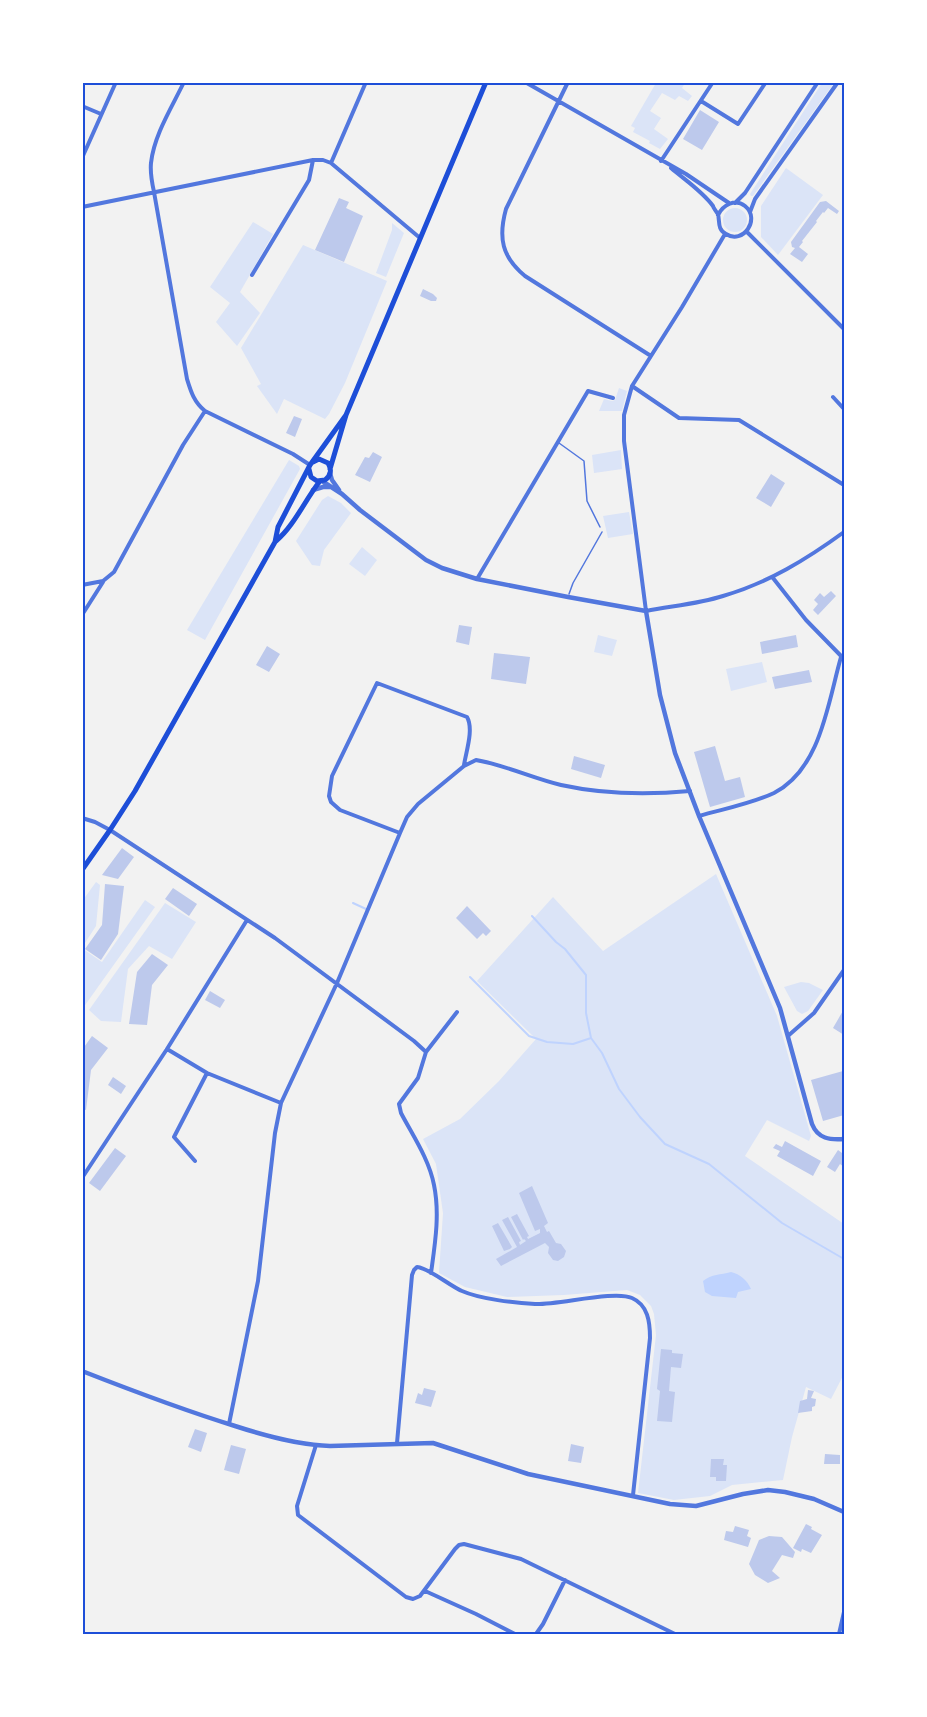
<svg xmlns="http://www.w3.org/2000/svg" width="927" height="1717" font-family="Quicksand,sans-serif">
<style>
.green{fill:#dbe4f7}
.water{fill:#bfd3fe}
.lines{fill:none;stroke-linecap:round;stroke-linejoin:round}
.stream{stroke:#bfd3fe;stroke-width:2}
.building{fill:#bdc9ec}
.service{stroke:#5277de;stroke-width:1.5}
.minor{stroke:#5277de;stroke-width:4}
.tertiary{stroke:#5277de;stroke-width:4.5}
.secondary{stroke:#1d4ed8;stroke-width:5}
.neatline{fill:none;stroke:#1d4ed8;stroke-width:2}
</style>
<rect width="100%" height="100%" fill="#f2f2f2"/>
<!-- green -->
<path class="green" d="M656 83H685L682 88 692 96 688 101 679 96 675 100 662 93 650 111 661 118 654 129 668 139 660 149 649 143 650 141 633 132 635 128 631 126Z
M822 83H834L753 196H751L750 194Z
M786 168 823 195 778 255 761 237V206Z
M723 220a12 12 0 1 1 24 0a12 12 0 1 1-24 0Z
M253 222 273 234 240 292 260 313 237 346 216 322 230 303 210 287Z
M392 223 404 233 386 277 376 273 392 230Z
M303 245 387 281 345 383 329 414 325 419 284 399 277 414 257 386 261 384 241 348Z
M619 388 627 391 622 411H599L604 399 612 401 615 400Z
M621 450 622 469 594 473 592 455Z
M289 460 299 466 300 469 205 640 187 630Z
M328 496 341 503 351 513 324 550 320 566 312 565 296 541 322 500Z
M629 512 633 534 608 538 603 516Z
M362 547 377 560 365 576 349 564Z
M598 635 617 640 612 656 594 652Z
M762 662 767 682 731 691 726 669Z
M716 874 777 1016 811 1136 809 1141 767 1120 745 1156 844 1224V1374L831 1399 806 1387 792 1437 783 1480 732 1485 710 1496 674 1500 638 1493 656 1335 654 1314 651 1306 640 1295 627 1290 564 1295 507 1297 465 1287 439 1273 443 1213 436 1164 423 1139 460 1119 499 1081 536 1039 477 981 553 897 603 951Z
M96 882 100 885 96 926 83 946V900Z
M145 900 155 907 83 1008V949L102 962Z
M165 903 196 922 172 959 149 946 128 969 121 1022 101 1021 89 1010Z
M801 982 809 983 823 990 808 1011 802 1014 797 1011 784 987Z"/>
<!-- water -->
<path class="water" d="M731 1272C740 1274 747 1280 751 1289L738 1292 736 1298 712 1296 705 1292 703 1281C712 1274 720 1275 731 1272Z"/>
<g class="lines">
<!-- stream -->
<path class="stream" d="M353 903 366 909
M532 916 556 942 565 949 586 975V1013L591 1038 602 1053 619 1089 640 1117 665 1144 709 1164 782 1223 844 1259
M470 977 529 1036 547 1042 573 1044 591 1038"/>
</g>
<!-- building -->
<path class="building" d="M700 110 719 122 702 150 683 139Z
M339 198 349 202 346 208 363 216 344 262 315 250Z
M826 201 839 211 837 214 828 208 824 213 823 212 816 221 817 222 802 241 803 242 799 247 808 254 802 262 790 254 795 248 792 247 791 242 820 202Z
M423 289 433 294 437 298 436 301H431L420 296Z
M294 416 302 419 295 437 286 433Z
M373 452 382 457 370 482 355 475 365 457 369 458Z
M771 474 785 483 771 507 756 498Z
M831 591 836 596 818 615 813 610 818 604 814 600 820 593 824 597Z
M459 625 472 627 469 645 456 642Z
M796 635 798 647 762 654 760 642Z
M267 646 280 654 269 672 256 665Z
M494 653 530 657 526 684 491 679Z
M809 670 812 682 775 689 772 677Z
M715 746 725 781 740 777 745 797 710 807 694 752Z
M574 756 605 765 601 778 571 769Z
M122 848 134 857 118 879 102 875Z
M105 884 124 886 118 934 101 960 85 949 102 925Z
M173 888 197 904 189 916 165 899Z
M467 906 491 931 486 936 483 933 477 939 456 918Z
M152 954 168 965 152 985 147 1025 129 1024 137 972Z
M210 991 225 1000 220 1008 205 1000Z
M844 1009V1035L833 1028Z
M92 1036 108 1048 91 1070 86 1110 82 1109V1050Z
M843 1071 844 1078V1115L823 1121 811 1080Z
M113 1077 126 1086 121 1094 108 1085Z
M785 1141 821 1161 813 1176 777 1156 780 1151 773 1148 776 1144 782 1147Z
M115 1148 126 1156 100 1191 89 1183Z
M844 1148V1167L840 1164 835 1172 827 1167 838 1150 842 1153Z
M532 1186 548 1223 544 1226 547 1232 549 1231 556 1243 561 1244 566 1251 564 1257 558 1261 553 1260 548 1253 549 1247 545 1243 501 1266 496 1259 517 1247 502 1220 508 1217 521 1241 519 1242 520 1245 526 1241 524 1239 523 1240 511 1217 517 1214 529 1236 527 1237 528 1239 540 1233V1229L535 1231 519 1193Z
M498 1223 512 1247 510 1249 504 1251 492 1226Z
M661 1349 672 1350V1353L683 1354 681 1368 671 1367 669 1391 675 1392 672 1422 657 1421 660 1391 657 1389Z
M424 1388 436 1391 431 1407 415 1403 418 1393 422 1395Z
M808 1390 814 1391 811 1398 816 1399 815 1406 812 1407V1411L798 1413 800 1401 807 1399Z
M195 1429 207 1433 201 1452 188 1447Z
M571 1444 584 1447 581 1463 568 1461Z
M231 1445 246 1449 239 1474 224 1470Z
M825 1454 840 1455V1464H824Z
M711 1459H724L723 1465H727L726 1481H716V1477H710Z
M806 1524 812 1527 811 1529 822 1535 811 1553 802 1549 801 1552 793 1548Z
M735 1526 749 1530 747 1536 751 1538 748 1547 724 1540 726 1531 733 1532Z
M769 1536 782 1537 795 1552 793 1558 782 1555 772 1571 780 1578 768 1583 755 1575 749 1564 759 1540Z"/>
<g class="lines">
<!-- service -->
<path class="service" d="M559 443 584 461 587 501 600 527
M569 594 573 583 602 532"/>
<!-- minor -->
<path class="minor" d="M184 82C172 107 154 135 151 163 150 173 152 183 154 192L187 379C191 392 194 402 205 411L293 454 310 465
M525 82 686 174 729 203
M568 82 506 209C498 238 502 257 525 276L651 356
M701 101 738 124 766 82
M82 106 101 114
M82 158 116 82
M661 161 713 82
M331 163 366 82
M671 168C685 180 702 191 713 206 713 207 717 213 718 214 720 222 717 229 726 234 743 245 761 219 745 206 735 198 723 205 718 215
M82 175V180
M735 203 745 193 818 82
M82 207 313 160H323L331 163 420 238
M750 212 755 199 838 82
M747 232 844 329
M725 234 682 307 632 386 624 415V441L646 611C671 606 698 604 723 596 768 583 807 559 844 532
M252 275 309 180 313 160
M632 386 679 418 739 420 844 485
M833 397 844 409
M773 578 806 620 844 659
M477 579 588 391 613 398
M82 585 103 581 114 572 183 445 205 411
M82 615 103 582
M699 816C723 809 751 804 774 793 821 769 828 702 841 657
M82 818 95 822 110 830 275 938 414 1041 426 1052
M400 833 340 810 331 802 329 796 332 776 377 683 467 717C474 729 466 752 464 765
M789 1035 814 1013 844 970
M167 1049 207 1073 281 1103
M195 1161 174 1137 207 1073
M82 1178 167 1049 247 920
M431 1273C435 1244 440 1214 434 1185 429 1159 413 1136 401 1113L399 1104 418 1078 426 1052 457 1012
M229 1424 258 1281 275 1133 281 1103 337 983 400 833 407 817 418 804 464 766 476 760C505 765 532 778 561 785 602 794 647 795 690 791
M397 1443 412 1275 414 1270 417 1267C429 1268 450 1286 462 1291 480 1299 515 1303 535 1304 558 1305 615 1290 632 1298 648 1305 650 1322 650 1338L633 1495
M316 1445 297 1506 298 1515 406 1597 413 1599 420 1596 455 1549 459 1545 464 1544 521 1559 675 1634
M425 1591 476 1614 515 1634
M536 1634 543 1624 565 1580
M839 1634 844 1612"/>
<!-- tertiary -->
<path class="tertiary" d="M330 473 332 480 339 490
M322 481 342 494 360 510 426 560 442 568 477 579 568 597 646 611 660 695 675 753 699 816 780 1008 812 1124C818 1139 830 1140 844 1139
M313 490 323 487H330
M82 1371C133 1391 183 1410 235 1426 266 1436 298 1445 330 1446L433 1443 528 1474 670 1504 696 1506 743 1494 768 1490 785 1492 814 1499 844 1512"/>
<!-- secondary -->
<path class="secondary" d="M309 469 311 477 317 481 325 480C331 476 332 469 328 463L319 459 313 462
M330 469 346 415 486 82
M276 541C294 526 305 500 320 481
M82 870 110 830 135 791 275 542 278 527 310 465 346 415"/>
</g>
<!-- border -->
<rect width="927" height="1717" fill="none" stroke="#ffffff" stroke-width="168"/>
<rect x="84" y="84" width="759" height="1549" class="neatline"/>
</svg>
